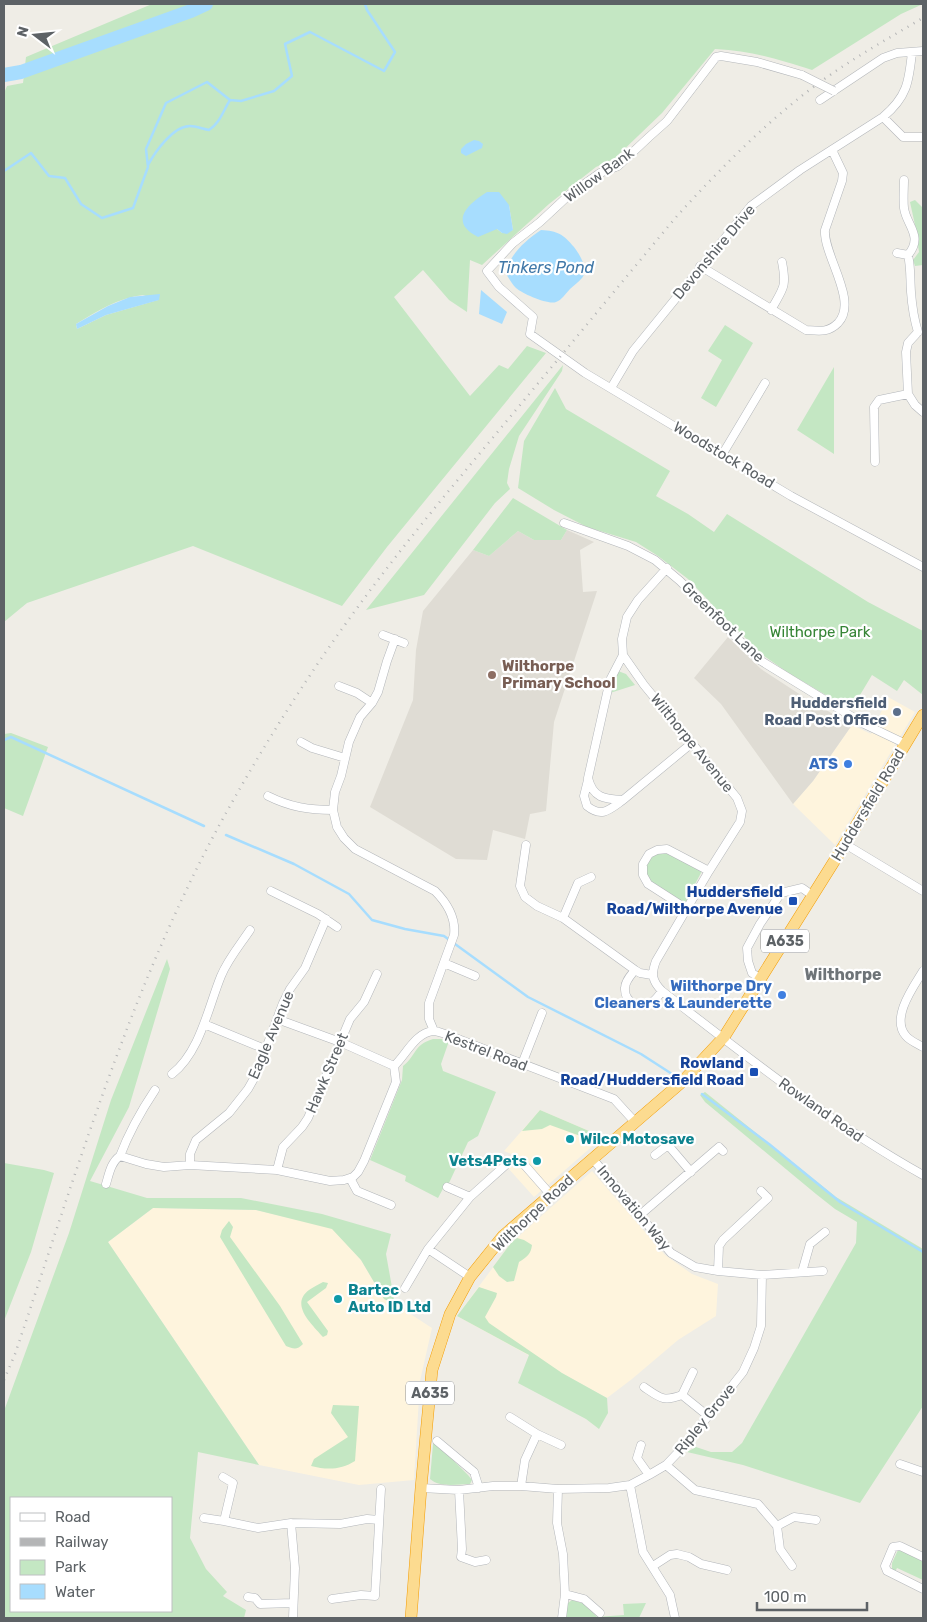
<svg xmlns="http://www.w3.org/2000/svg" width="927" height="1622" font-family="Rubik,sans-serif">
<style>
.commercial{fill:#fef4dd}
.education{fill:#dfdcd4}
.green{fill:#c4e7c3;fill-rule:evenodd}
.water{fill:#a7ddfe}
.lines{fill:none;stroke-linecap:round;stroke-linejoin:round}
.stream{stroke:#a7ddfe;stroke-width:2.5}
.river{stroke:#a7ddfe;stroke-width:14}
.minor-casing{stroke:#b3b6ba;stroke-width:9}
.highway-casing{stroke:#f39c02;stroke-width:12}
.minor{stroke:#fff;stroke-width:8}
.highway{stroke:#fcdb90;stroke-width:11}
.rail{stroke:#b4b5b6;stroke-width:2.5;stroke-dasharray:1 6;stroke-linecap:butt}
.minor-bridge-casing{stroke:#b3b6ba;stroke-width:9;stroke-linecap:butt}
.minor-bridge{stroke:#fff;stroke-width:8}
.education-dot{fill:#8d6e63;stroke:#fff;stroke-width:2}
.service-dot{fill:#5c6f8a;stroke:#fff;stroke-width:2}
.shop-dot{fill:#3f7fe0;stroke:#fff;stroke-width:2}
.transit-dot{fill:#1a4fb4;stroke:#fff;stroke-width:2}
.culture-dot{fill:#0f9aa8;stroke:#fff;stroke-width:2}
.labels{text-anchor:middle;stroke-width:4.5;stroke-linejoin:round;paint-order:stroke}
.shield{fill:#fff;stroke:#8e9194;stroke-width:1}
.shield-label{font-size:14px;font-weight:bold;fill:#5d6266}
.street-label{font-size:15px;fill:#5d6266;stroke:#fff}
.park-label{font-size:15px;fill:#368536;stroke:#fff}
.education-label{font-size:15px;font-weight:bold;fill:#785e54;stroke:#fff;text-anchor:start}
.service-label{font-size:15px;font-weight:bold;fill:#4e5e75;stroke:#fff;text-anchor:end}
.shop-label{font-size:15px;font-weight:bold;fill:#366cbe;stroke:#fff;text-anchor:end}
.transit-label{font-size:15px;font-weight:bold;fill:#164399;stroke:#fff;text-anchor:end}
.culture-label{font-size:15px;font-weight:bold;fill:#0d838f;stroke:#fff;text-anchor:start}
.water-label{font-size:16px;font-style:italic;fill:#4078a8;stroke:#fff}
.neighbourhood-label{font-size:16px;font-weight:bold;fill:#6e7478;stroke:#fff}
</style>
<rect width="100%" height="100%" fill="#efede6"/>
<!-- commercial -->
<path class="commercial" d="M888 697 915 712 835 845 793 804 813 781 852 725 871 734Z
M540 1110 603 1137 534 1197 508 1168V1160L514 1155 504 1151Z
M592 1171 665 1255 692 1274 718 1284 716 1316 678 1340 632 1379 607 1398 457 1316 511 1243Z
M153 1208 256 1210 332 1228 361 1260 384 1299 395 1304 432 1328 420 1381 414 1480 359 1485 259 1465 108 1242Z"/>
<!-- education -->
<path class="education" d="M567 530 594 542 580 550 583 592 597 591 554 722 546 811 530 814 525 839 493 830 487 860 456 859 370 807 413 700 416 650 423 611 473 550 489 556 518 531 534 540H561Z
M728 637 761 669 807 699 852 725 813 781 793 804 721 704 694 678Z"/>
<!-- green -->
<path class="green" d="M152 4H923L901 14 812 70C777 59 752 51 715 49L662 113 614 159 596 167 549 204 482 265 470 260 467 312 449 300 423 270 394 297 470 396 499 365 508 369 527 346 546 353 387 547 342 606 193 546 27 603 4 622V93L7 86 23 83 26 57ZM509 205 513 230 502 233 497 229ZM143 295 158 300 106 315 77 329 76 324C97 311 118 298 143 295Z
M915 200 923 208V265L915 266 913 260 919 252 915 225 910 202Z
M725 325 753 343 716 407 701 398 722 360 708 351Z
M563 365 562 371 519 436 509 469 507 483 510 489 495 503 424 595 366 610Z
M834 367V454L797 430Z
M555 388 566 409 670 471 656 496 688 514 714 532 727 514 868 602 923 631V695L904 680 897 691 872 675 851 710 787 672 764 656 723 616 688 579 658 556 636 542 587 527 554 510 518 488 524 441Z
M513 498 567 530 561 540H534L518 531 489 556 473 550Z
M618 671 626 674 635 685 610 693Z
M11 733 48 747 23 816 4 808V734Z
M657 852H665L702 871 685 903C676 898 656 889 650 882 640 872 647 859 657 852Z
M167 959 170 969 129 1107 90 1181 147 1198H241L322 1214 391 1234 386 1254 395 1304 384 1299 361 1260 332 1229 256 1210 153 1208 108 1242 259 1465 198 1452 190 1538 206 1569 227 1592 223 1596 246 1610 244 1618H4V1411L69 1233 111 1100ZM11 1498H171V1611H11Z
M433 1039H441L449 1041 441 1064 443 1071 496 1092 478 1136 468 1142 449 1183 445 1185 438 1198 405 1181 406 1176 370 1160 402 1080 403 1066C417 1055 413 1045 433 1039Z
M705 1092 836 1197 923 1249V1406L860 1503 743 1465 687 1452 696 1447 711 1452H732L742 1443 856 1243 857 1222 835 1209 816 1194 705 1102 700 1095Z
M540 1110 603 1137 597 1142 550 1125 542 1129 522 1131Z
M4 1163 44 1170 54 1173 31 1252 4 1321Z
M229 1221 233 1227 230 1237 280 1306 303 1344C297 1350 294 1349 286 1346L220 1237 222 1230Z
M517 1238 524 1240 532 1245C531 1254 527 1257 519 1262L514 1281 507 1282 499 1276 493 1267 511 1243Z
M323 1282 328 1283 326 1288 307 1302 328 1331 327 1335 323 1337C313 1325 289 1305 309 1290 313 1287 318 1285 323 1282Z
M479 1287 497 1293 496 1297 485 1317 489 1323 562 1373 607 1398 608 1413 599 1429 586 1419 518 1383 529 1355 457 1316Z
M333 1405 359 1406 355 1461C341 1470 327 1470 311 1466L314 1459 348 1437 331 1413Z
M433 1444H437L468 1475 472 1480 470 1484C458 1484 440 1488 430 1479Z
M901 1549 923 1560V1580L897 1568 895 1572 892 1570V1563L898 1550Z
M572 1600 585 1604 597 1617 624 1615 623 1604 646 1603 639 1618H565L568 1603Z"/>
<!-- water -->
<path class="water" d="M474 140 479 141 483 144 482 148 466 156 461 153V149L466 144Z
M487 192H499L509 205 513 230 507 234 502 233 497 229 478 237C448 222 468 204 487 192Z
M541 230C558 231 563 234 574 247 580 255 589 269 582 278 579 282 574 285 570 289 566 293 562 300 556 302 548 305 523 294 516 288 512 284 508 277 505 272 513 251 524 242 541 230Z
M481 290 507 312 502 324 479 314Z
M160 294 159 300 106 315 77 329 76 324 108 306 130 297Z"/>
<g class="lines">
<!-- stream -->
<path class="stream" d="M148 165C155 152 173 126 190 126 196 126 203 129 209 130 220 123 223 111 230 100
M4 171 31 153 49 176 65 178 81 204 102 218 133 208 148 167 146 149 166 103 207 82 230 100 241 101 274 91 292 76 285 44 310 32 384 71 395 52 367 10 365 4
M4 740 11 737 204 826
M226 835 294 864 349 894 372 920 405 929 444 936 528 997 641 1054 672 1074
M702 1094 769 1144 840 1202 923 1252"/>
<!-- river -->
<path class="river" d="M4 75 21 72 191 11 206 4"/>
<!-- minor casing -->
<g class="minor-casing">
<path id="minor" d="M802 75 757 62 721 56 716 57 667 121 649 137 618 166 600 173 569 195 540 222 513 243 487 271 499 287 533 317 530 334 585 373 791 496 923 567
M820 100 883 58 897 53 923 51
M883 117 903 137H923
M897 253 908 255C924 236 906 225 904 208 903 199 904 189 904 180
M908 255C911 268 910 279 911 292 912 306 914 319 918 332
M700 266 806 330C819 331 828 333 838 323 859 301 823 255 825 230L842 181 843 173 832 150
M771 310C783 288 787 288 782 262
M918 332 908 343 906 352 908 394 915 405 923 412
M611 388 633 351 751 206 800 170 883 117C907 97 909 82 912 52
M722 455 765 383
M875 462 874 407 879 400 908 394
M564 523 628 546 655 560 680 581 758 659 864 724 906 744
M667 568 638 600 627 617 622 639 623 655 644 685 737 798 742 811 740 822 709 871 656 961C651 974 652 981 662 991 746 1056 830 1123 923 1175
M383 635 404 643
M395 639 387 661 378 692 372 703 360 717 349 742 341 776 335 792 333 810 337 827 344 838 355 849 435 891C447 903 456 918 454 935L429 1003V1019L434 1031
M623 655 610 680 588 778C593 798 604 799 623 800L692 743
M339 686 357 693 372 703
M301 742 312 748 345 758
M588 780 584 796 587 806C602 818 609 810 623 800
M268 796C290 807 309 810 333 810
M845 844 923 891
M526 845 520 886 525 897 537 906 563 918 635 970
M271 891 318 914 337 927
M687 909 648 884 643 875V864L649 854 657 850 667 849 709 871
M563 918 578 883 591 877
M444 963 475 976
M923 971C914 986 890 1018 906 1036 910 1041 918 1044 923 1047
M652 975 640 973 635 970C631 975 625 981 625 988 624 1002 640 1010 651 1003 656 1000 659 995 662 991
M761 979 752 973 748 961 747 948 760 924 781 893 802 888 812 895
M277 1019 340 1042 394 1066
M204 1024 265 1049
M522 1064 542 1013
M172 1074C200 1052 208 1008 221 976 228 959 240 945 250 930
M155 1090C141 1111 129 1132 120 1156L146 1164 164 1167 190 1165 277 1170 330 1181 344 1180 353 1177 358 1172 364 1161 396 1082 394 1066C406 1055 415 1033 433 1031 439 1031 447 1035 453 1037L614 1099 635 1122
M655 1155 668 1145 691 1172
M592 1158 671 1253 695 1267 718 1271 762 1275 823 1271
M190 1165V1154L196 1140 229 1113 248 1089 256 1075 283 1003 290 989 305 968 326 919
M277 1170 283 1147 302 1127 308 1118 350 1019 364 1002 377 974
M350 1178 357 1191 391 1205
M106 1184C109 1174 111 1162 120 1156
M447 1187 470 1197
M640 1215 719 1147 723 1151
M428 1249 470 1277
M718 1271 719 1246 723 1240 768 1198 761 1191
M802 1272 810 1244 825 1232
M405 1288 428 1249 470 1197 509 1162 521 1161 550 1194
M644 1387C660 1398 663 1402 682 1395L708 1416
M682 1395 693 1372
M510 1417 537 1434 561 1445
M437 1441 474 1472 479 1488
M641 1445 637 1458 649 1475
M900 1464 923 1472
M666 1465 695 1490 758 1504 777 1526 780 1549 792 1566
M223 1477 233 1483 224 1521
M630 1485 643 1552 670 1595 675 1618
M521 1486 525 1460 537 1434
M421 1488 459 1490 493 1486H521L558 1489 609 1488 630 1485 649 1475 666 1465 686 1444 743 1372 754 1348 761 1326 762 1275
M558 1489 557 1523 563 1554 565 1594 562 1618
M459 1490 462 1549 461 1557 475 1562 486 1560
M204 1518 224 1521 258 1528 291 1523 340 1524 367 1519 379 1520
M291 1523 295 1568 293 1618
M777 1526 794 1517 816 1520
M923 1557 900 1546 893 1547 885 1566 887 1571 923 1589
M653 1566 670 1555 677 1554 689 1557 701 1564 727 1570
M565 1594 584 1599 600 1613
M248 1597 255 1598 260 1604 293 1603
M332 1599 361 1595 375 1596 381 1489"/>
</g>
<!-- highway casing -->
<g class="highway-casing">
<path id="highway" d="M411 1618 421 1488 432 1370 450 1314 470 1277 503 1236 683 1081 724 1037 845 844 923 715"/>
</g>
<!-- minor -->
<use href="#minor" class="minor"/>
<!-- highway -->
<use href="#highway" class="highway"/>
<!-- rail -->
<path class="rail" d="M4 1380 15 1354C77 1171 132 982 226 813 264 745 306 678 352 615 401 547 456 482 510 417 566 350 621 283 677 216 720 169 765 123 816 85 850 60 887 39 923 18"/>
<!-- minor-bridge casing -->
<g class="minor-bridge-casing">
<path id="minor-bridge" d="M802 75 834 91"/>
</g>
<!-- minor-bridge -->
<use href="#minor-bridge" class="minor-bridge"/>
</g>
<!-- markers -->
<circle class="education-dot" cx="492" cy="675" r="5"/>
<circle class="service-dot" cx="897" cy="712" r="5"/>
<g class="shop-dot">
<circle cx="848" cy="764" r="5"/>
<circle cx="782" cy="995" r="5"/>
</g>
<g class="transit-dot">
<rect x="788" y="896" width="10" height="10" rx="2.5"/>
<rect x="749" y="1067" width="10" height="10" rx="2.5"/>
</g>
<g class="culture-dot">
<circle cx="570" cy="1139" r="5"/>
<circle cx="537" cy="1161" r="5"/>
<circle cx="338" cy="1299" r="5"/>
</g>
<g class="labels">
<!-- shield labels -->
<g class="shield">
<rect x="761" y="929.5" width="48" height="23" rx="4"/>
<rect x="406" y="1381.5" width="48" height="23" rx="4"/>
</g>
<g class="shield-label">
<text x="785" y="946">A635</text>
<text x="430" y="1398">A635</text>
</g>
<!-- street labels -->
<g class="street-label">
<text transform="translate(599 175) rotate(-36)" y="5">Willow Bank</text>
<text transform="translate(714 252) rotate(-50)" y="5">Devonshire Drive</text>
<text transform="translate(724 455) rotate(31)" y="5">Woodstock Road</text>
<text transform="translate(723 622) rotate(44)" y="5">Greenfoot Lane</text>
<text transform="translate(692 743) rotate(51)" y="5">Wilthorpe Avenue</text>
<text transform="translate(868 805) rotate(-59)" y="5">Huddersfield Road</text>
<text transform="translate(271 1035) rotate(-67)" y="5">Eagle Avenue</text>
<text transform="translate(486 1051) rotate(21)" y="5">Kestrel Road</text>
<text transform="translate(327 1073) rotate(-67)" y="5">Hawk Street</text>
<text transform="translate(821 1110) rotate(35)" y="5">Rowland Road</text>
<text transform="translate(634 1208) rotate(50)" y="5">Innovation Way</text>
<text transform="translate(533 1213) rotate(-43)" y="5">Wilthorpe Road</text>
<text transform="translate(705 1419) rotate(-51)" y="5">Ripley Grove</text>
</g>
<!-- park labels -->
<g class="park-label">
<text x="820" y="637">Wilthorpe Park</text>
</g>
<!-- education labels -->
<g class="education-label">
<text x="502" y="671">Wilthorpe<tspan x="502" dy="17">Primary School</tspan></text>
</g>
<!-- service labels -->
<g class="service-label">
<text x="887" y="708">Huddersfield<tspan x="887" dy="17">Road Post Office</tspan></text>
</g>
<!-- shop labels -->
<g class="shop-label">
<text x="838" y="769">ATS</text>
<text x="772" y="991">Wilthorpe Dry<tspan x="772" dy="17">Cleaners &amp; Launderette</tspan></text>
</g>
<!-- transit labels -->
<g class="transit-label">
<text x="783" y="897">Huddersfield<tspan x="783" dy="17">Road/Wilthorpe Avenue</tspan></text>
<text x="744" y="1068">Rowland<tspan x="744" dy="17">Road/Huddersfield Road</tspan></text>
</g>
<!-- culture labels -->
<g class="culture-label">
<text x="580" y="1144">Wilco Motosave</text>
<text x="527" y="1166" text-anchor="end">Vets4Pets</text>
<text x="348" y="1295">Bartec<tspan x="348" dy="17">Auto ID Ltd</tspan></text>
</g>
<!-- water labels -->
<g class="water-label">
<text x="546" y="273">Tinkers Pond</text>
</g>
<!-- neighbourhood labels -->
<g class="neighbourhood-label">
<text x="843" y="980">Wilthorpe</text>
</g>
</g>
<!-- border -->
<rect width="927" height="1622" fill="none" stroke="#5d6266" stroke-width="10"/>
<!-- legend -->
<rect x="10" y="1497" width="162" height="115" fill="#ffffff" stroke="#bec0c2"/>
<rect x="20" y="1513" width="25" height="8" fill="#ffffff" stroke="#bec0c2"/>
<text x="55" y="1522" font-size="15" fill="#5d6266">Road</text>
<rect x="20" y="1538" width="25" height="8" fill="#b4b5b6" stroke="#bec0c2"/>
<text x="55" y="1547" font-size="15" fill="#5d6266">Railway</text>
<rect x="20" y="1560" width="25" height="15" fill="#c4e7c3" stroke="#bec0c2"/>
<text x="55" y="1572" font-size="15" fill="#5d6266">Park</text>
<rect x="20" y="1584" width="25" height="15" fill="#a7ddfe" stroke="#bec0c2"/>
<text x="55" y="1597" font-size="15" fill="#5d6266">Water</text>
<!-- north arrow -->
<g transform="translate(35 35) rotate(286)" stroke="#ffffff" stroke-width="4" paint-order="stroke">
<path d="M0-4L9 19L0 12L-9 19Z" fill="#5d6266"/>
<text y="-8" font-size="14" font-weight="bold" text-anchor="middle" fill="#5d6266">N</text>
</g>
<!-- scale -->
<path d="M757 1602v8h110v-8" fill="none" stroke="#5d6266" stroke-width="2.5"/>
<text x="764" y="1602" font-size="15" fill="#5d6266" stroke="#ffffff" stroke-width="4" paint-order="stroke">100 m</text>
</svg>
